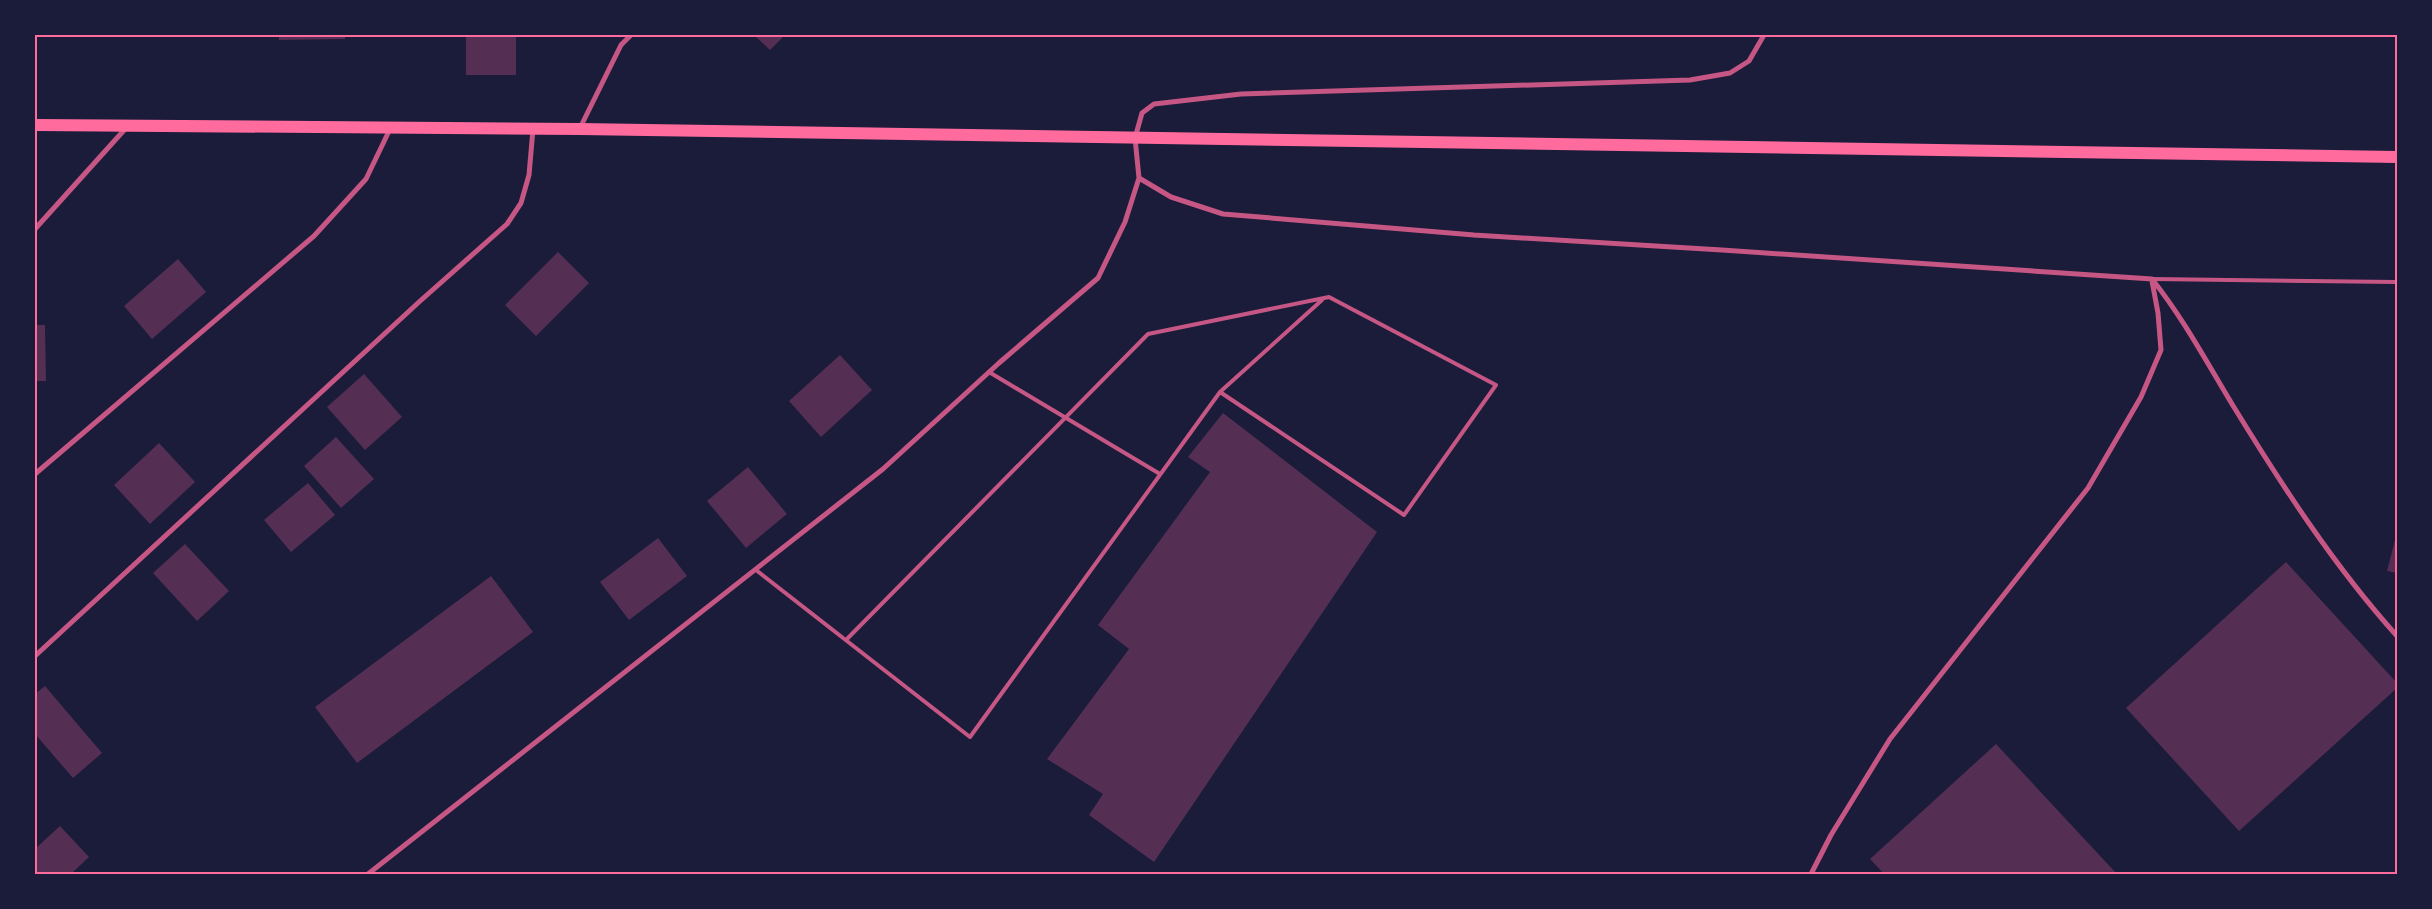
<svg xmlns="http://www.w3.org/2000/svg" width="2432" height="909" font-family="'Sofia Sans Condensed',sans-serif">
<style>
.building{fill:#542f53}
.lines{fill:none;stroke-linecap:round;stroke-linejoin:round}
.service{stroke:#c65784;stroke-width:4}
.minor{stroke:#c65784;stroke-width:5}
.primary{stroke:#ff6b9d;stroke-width:12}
.neatline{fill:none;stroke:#ff6b9d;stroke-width:2}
</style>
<rect width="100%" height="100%" fill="#1b1b3a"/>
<!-- building -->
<path class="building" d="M279 35H345V39L279 40Z
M375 35H412L411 37H375Z
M466 35H516V75H466Z
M754 35H785L770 50Z
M558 252 589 283 536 336 505 305Z
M178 259 206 292 152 339 124 306Z
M35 325H45L46 381H35Z
M840 355 872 390 821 437 789 401Z
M364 374 402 417 365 450 327 407Z
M1223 413 1377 532 1154 862 1089 815 1103 794 1047 759 1129 649 1098 625 1210 472 1188 457Z
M336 437 374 479 341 508 304 466Z
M159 443 195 482 150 524 114 485Z
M748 467 787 514 746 548 707 501Z
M308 483 335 515 291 552 264 520Z
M2396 536H2397V573L2387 571Z
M658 538 687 576 629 620 600 582Z
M185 544 229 591 197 621 153 573Z
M2286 562 2397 683V688L2239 831 2126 708Z
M491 576 533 632 357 763 315 707Z
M45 686 102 753 73 778 35 734V694Z
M1996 744 2117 874H1884L1870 859Z
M60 826 89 857 71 874H35V849Z"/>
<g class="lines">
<!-- service -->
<path class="service" d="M2152 279 2397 282
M989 372 1160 474
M1220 392 1322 300
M756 570 970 737 1220 392 1404 515 1496 385 1329 297 1148 334 846 640"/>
<!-- minor -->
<path class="minor" d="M580 128 621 45 631 35
M1139 178 1171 197 1223 214 1474 235 1722 250 2152 279C2183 318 2206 361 2232 404 2281 484 2334 566 2397 636
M35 229 126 128
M35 474 314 236 366 179 390 129
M35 656 419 302 507 224 521 203 529 175 533 129
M368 874 883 469 999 363 1098 278 1125 222 1139 178 1135 138 1142 113 1154 104 1241 94 1690 80 1730 73 1749 61 1764 35
M1811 874 1831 835 1890 739 2088 488 2141 397 2161 350 2158 313 2152 281"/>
<!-- primary -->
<path class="primary" d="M35 125 579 129 2397 157"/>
</g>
<!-- border -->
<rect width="2432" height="909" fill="none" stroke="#1b1b3a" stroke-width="72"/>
<rect x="36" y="36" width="2360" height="837" class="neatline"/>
</svg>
